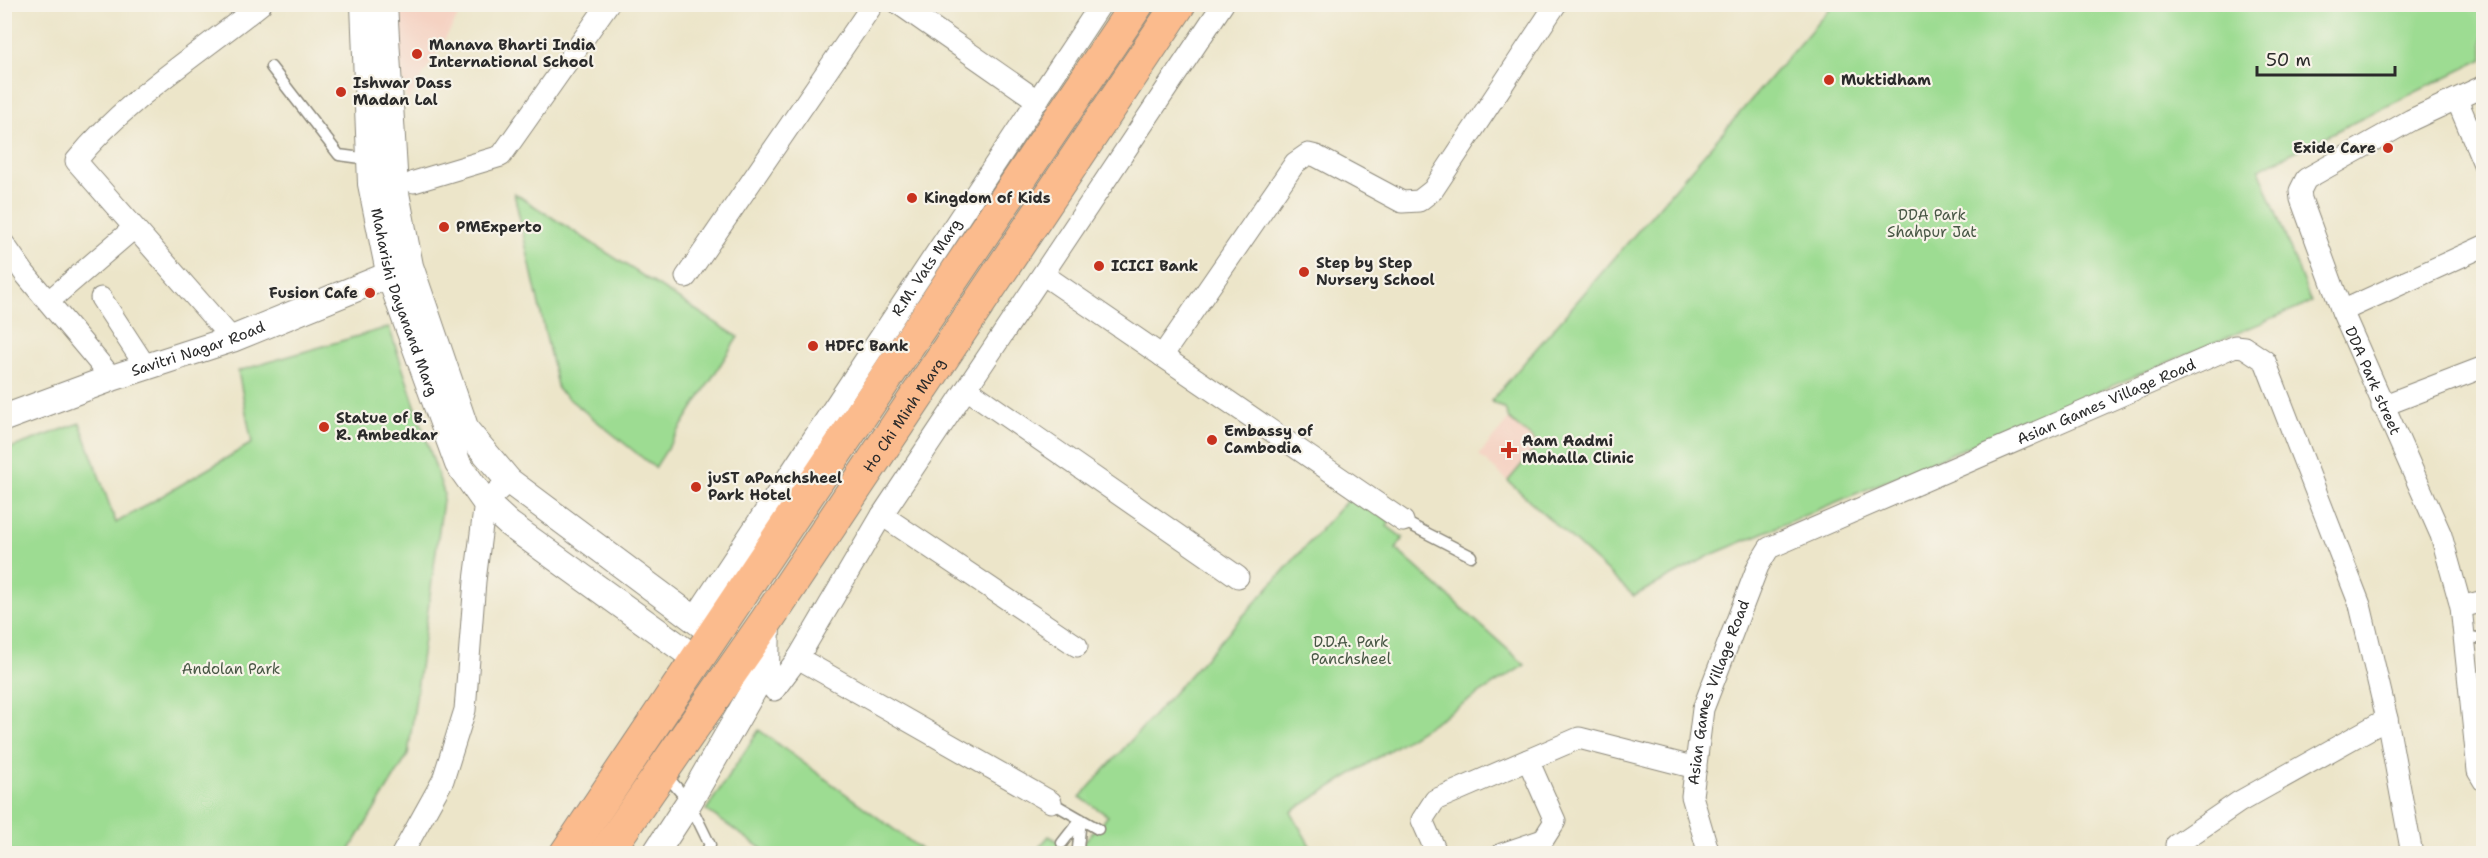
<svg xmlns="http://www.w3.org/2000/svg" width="2488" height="858" font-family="'Shantell Sans',sans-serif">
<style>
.built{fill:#f5d2c2}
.green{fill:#9ddc92;stroke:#64845e;stroke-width:1.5}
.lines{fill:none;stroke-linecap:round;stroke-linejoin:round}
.service-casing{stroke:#8c887a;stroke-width:13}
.minor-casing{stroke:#8c887a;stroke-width:23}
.tertiary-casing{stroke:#8c887a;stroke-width:28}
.primary-casing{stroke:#8c887a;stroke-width:35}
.service{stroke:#fff;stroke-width:10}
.minor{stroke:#fff;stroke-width:21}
.tertiary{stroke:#fff;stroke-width:26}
.primary{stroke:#fbbb8d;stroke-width:33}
.poi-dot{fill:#c8321e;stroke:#f7f3e8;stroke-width:2}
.labels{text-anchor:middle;stroke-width:4.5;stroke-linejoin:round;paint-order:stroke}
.poi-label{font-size:15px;font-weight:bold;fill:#2b2b2b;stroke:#f7f3e8;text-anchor:start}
.park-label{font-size:15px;fill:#485745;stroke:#f7f3e8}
.street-label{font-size:15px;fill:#2b2b2b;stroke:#f7f3e8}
</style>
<rect width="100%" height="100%" fill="#f7f3e8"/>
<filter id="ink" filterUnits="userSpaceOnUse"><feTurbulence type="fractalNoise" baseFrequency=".0167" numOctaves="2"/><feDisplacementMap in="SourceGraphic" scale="12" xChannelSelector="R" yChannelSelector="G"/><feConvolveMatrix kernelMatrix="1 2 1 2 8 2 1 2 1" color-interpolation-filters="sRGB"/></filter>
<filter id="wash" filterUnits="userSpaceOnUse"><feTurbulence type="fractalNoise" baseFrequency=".008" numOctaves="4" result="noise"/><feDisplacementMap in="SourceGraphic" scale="24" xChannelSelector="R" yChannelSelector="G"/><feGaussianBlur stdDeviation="1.35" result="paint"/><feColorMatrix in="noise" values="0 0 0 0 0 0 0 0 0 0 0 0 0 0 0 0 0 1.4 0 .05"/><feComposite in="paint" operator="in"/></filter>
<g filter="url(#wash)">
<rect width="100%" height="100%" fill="#ece5c9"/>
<!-- built -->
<path class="built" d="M389 5H465L407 103Z
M1509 419 1539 444 1508 481 1479 455Z"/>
<!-- green -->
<path class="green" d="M1833 5H2483V59L2259 169 2311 302 1713 554 1634 596 1508 481 1539 444 1509 419 1505 409 1491 401Z
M514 193 738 337 655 468 558 390Z
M389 327 444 493 408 755 348 853H5V450L80 423 116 523 252 443 238 371Z
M1351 496 1390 521 1387 526 1403 538 1396 549 1525 665 1291 812 1314 853 1033 854 1049 836 1075 851 1108 816 1080 797Z
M759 730 926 853H768L706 810Z"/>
</g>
<g filter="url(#ink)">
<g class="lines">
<!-- service casing -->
<g class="service-casing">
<path id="service" d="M271 67 339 155 369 159
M1403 521 1471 556
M2464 636 2484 639
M666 775 689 802 710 845 705 854
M1051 802 1098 829
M1081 819 1078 848 1084 854
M1062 843 1080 820"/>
</g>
<!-- minor casing -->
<g class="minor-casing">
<g id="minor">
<path d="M899 4 1038 101"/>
<path id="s1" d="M2484 86 2411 120 2306 179 2300 191 2301 199 2342 311 2441 535 2461 607 2478 771 2484 781"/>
<path d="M2457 100 2484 164"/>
<path d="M414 182 501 156 608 4"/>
<path d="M4 244 25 274 112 378"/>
<path d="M1044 275 1403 521"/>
<path d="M686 277 873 4"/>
<path d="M101 298 146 367"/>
<path d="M49 301 134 228"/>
<path d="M2342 311 2484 246"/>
<path d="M232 339 76 161C126 99 199 54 261 4"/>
<path d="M1162 356 1295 163 1308 154 1316 156 1402 202 1419 201 1433 190 1556 4"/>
<path d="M967 389 1238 577"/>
<path d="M2382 406 2484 367"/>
<path d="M882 515 1077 646"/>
<path d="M2461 607 2484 601"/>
<path id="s2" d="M693 620 1101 4"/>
<path d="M798 658 1051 802"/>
<path d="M774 690 798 658 882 515 1223 4"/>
<path d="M2176 845 2239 802 2387 719"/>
<path d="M402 854 443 780 465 710 475 581 485 502 509 481"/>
<path d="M1437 854 1422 820 1435 800 1579 738 1696 768"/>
<path d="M1502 854 1543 840 1555 821 1528 760"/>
<path id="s3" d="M1709 854 1692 796 1703 709 1758 566 1769 548 2235 346 2244 347 2265 361 2360 605 2387 719 2412 854"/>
</g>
</g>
<!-- tertiary casing -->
<g class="tertiary-casing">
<g id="tertiary">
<path id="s4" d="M364 4 371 184 390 277 458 464 485 502 509 524 696 659"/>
<path d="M384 4 395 188 410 266 466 430 509 481 714 634"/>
<path id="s5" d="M4 418 112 378 232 339 406 268"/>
<path d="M655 854 689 802 766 668 767 620"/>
</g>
</g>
<!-- primary casing -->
<g class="primary-casing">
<g id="primary">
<path d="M566 854 1137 4"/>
<path id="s6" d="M605 854 767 620 1179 4"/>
</g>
</g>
<!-- service -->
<use href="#service" class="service"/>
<!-- minor -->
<use href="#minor" class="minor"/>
<!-- tertiary -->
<use href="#tertiary" class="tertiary"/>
<!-- primary -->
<use href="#primary" class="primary"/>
</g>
</g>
<!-- markers -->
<g class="poi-dot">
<circle cx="417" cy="54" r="6"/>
<circle cx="1829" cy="80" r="6"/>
<circle cx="341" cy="92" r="6"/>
<circle cx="2388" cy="148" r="6"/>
<circle cx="912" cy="198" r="6"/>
<circle cx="444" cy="227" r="6"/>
<circle cx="1099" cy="266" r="6"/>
<circle cx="1304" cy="272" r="6"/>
<circle cx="370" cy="293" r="6"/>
<circle cx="813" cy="346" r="6"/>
<circle cx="324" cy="427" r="6"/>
<circle cx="1212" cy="440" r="6"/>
<path d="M1506 441h6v6h6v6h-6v6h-6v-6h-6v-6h6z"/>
<circle cx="696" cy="487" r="6"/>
</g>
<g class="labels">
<!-- poi labels -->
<g class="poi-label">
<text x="429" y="50">Manava Bharti India<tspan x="429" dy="17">International School</tspan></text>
<text x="1841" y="85">Muktidham</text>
<text x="353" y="88">Ishwar Dass<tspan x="353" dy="17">Madan Lal</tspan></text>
<text x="2376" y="153" text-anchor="end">Exide Care</text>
<text x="924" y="203">Kingdom of Kids</text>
<text x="456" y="232">PMExperto</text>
<text x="1316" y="268">Step by Step<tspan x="1316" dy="17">Nursery School</tspan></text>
<text x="1111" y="271">ICICI Bank</text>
<text x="358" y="298" text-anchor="end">Fusion Cafe</text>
<text x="825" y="351">HDFC Bank</text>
<text x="336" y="423">Statue of B.<tspan x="336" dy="17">R. Ambedkar</tspan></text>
<text x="1224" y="436">Embassy of<tspan x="1224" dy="17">Cambodia</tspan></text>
<text x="1522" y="446">Aam Aadmi<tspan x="1522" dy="17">Mohalla Clinic</tspan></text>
<text x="708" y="483">juST aPanchsheel<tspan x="708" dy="17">Park Hotel</tspan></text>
</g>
<!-- park labels -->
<g class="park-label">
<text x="1932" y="220">DDA Park<tspan x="1932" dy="17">Shahpur Jat</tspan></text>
<text x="1351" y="647">D.D.A. Park<tspan x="1351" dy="17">Panchsheel</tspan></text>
<text x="231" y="674">Andolan Park</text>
</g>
<!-- street labels -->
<g class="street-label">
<text dy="5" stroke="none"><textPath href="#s2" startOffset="423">R.M. Vats Marg</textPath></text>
<text dy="5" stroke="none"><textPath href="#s4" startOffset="303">Maharishi Dayanand Marg</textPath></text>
<text dy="5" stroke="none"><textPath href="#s5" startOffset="206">Savitri Nagar Road</textPath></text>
<text dy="5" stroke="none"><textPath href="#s1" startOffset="418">DDA Park street</textPath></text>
<text dy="5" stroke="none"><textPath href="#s3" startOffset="690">Asian Games Village Road</textPath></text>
<text dy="5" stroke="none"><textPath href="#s6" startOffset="531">Ho Chi Minh Marg</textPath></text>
<text dy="5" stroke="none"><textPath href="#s3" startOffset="168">Asian Games Village Road</textPath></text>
</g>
</g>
<!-- margin -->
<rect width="2488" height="858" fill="none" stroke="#f7f3e8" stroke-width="24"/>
<!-- scale -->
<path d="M2257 66v9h138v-9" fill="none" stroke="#2b2b2b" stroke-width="3"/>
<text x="2266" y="66" font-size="18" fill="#2b2b2b" stroke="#f7f3e8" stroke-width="4.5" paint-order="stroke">50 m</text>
</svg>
